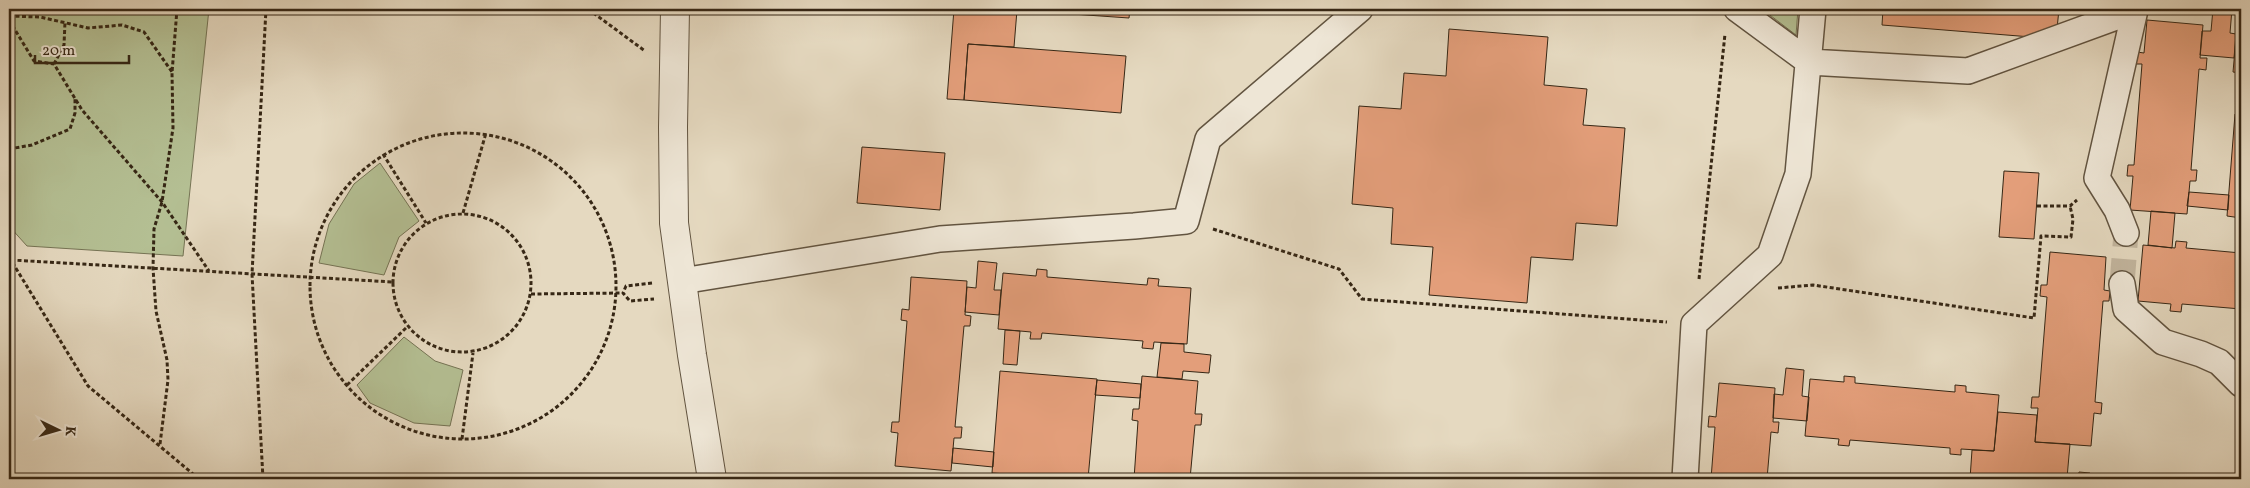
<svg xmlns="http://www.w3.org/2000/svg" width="2250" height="488" font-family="Vollkorn,serif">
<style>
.green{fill:#b4bf93;stroke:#757354}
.building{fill:#e39e7a;stroke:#362715}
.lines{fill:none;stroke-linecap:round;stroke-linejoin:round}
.pedestrian-tunnel{stroke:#c2b59e;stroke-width:25;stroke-dasharray:25 12;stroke-linecap:butt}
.pedestrian-casing{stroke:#625440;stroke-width:28}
.tertiary-casing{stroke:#625440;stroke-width:30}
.path{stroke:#362715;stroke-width:3;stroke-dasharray:4 2.5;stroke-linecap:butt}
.pedestrian{stroke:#eee6d6;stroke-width:25}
.tertiary{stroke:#eee6d6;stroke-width:28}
</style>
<rect width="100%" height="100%" fill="#e5d9c0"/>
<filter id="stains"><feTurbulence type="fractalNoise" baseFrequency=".004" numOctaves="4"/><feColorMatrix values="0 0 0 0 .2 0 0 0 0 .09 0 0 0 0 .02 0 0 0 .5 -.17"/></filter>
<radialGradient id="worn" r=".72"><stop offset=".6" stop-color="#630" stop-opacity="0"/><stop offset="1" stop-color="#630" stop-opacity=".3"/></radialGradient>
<!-- green -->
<path class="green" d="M9 9H209L183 256 27 246 9 226Z
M1762 9H1798L1796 35Z
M380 163 419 221 399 237 384 275 319 263 329 224 354 184Z
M404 337 435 361 463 370 450 426 414 423 370 403 357 385Z"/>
<!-- building -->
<path class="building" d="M954 9 1017 10 1014 47 968 44 964 100 947 99Z
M1001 9H1130L1129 18Z
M1883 9H2059L2056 39 1882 25Z
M2213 9H2232L2230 33 2236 34 2234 58 2200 55 2202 31H2211Z
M2238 16H2241V73L2233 72Z
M2147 20 2203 25 2200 58H2207L2206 70 2199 69 2191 170H2197L2196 181H2190L2187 214 2130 210 2133 176H2127L2128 165H2134L2142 64H2136L2137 52 2144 53Z
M1449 29 1548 37 1544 85 1587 89 1583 125 1625 128 1617 226 1576 223 1573 260 1531 257 1527 303 1429 295 1433 247 1391 244 1393 208 1352 204 1359 106 1401 109 1404 73 1446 76Z
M968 44 1126 56 1121 113 964 100Z
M2240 73H2241V107H2237Z
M2235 114 2241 115V218L2227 216Z
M862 147 945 153 940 210 857 203Z
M2004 171 2039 173 2034 239 1999 237Z
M2189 192 2229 195 2228 210 2187 206Z
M2151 211 2175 213 2172 248 2148 245Z
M2176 241 2187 242 2186 248 2241 253V309L2182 304 2181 312 2170 311 2171 304 2138 301 2143 245 2175 248Z
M2050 252 2106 257 2104 290 2110 291 2109 301H2103L2095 402 2102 403 2101 414 2094 413 2091 446 2035 442 2038 408H2031L2032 397H2039L2047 297 2040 296 2041 285H2047Z
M978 261 997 263 994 290H1001L999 315 965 312 967 287 976 288Z
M1037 269 1047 270V277L1147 285 1148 278 1159 279 1158 286 1191 288 1187 344 1154 342 1153 349 1142 348 1143 341 1042 333 1041 339H1030L1031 332 998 329 1003 273 1036 276Z
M911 277 967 281 965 315 971 316 970 326H964L955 427H962L961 438H954L951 471 895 466 898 433 891 432 892 422H899L907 321 901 320 902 309 909 310Z
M1005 330 1020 331 1017 365 1003 364Z
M1161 343 1184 344V352L1211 355 1209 373 1183 371 1182 379 1157 377Z
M1786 368 1804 370 1802 396 1809 397 1807 421 1773 418 1774 394 1783 395Z
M1000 371 1097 379 1088 479 992 473Z
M1142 376 1198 381 1195 414H1202L1201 425H1195L1190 479H1134L1138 421 1132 420 1133 409H1139Z
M1844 376 1855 377V383L1955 392V385L1966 386V392L1999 395 1994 451 1961 449V455L1950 454V448L1850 440 1849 446 1838 445 1839 439 1805 436 1810 379 1844 382Z
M1097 380 1141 384 1140 398 1095 395Z
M1719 383 1775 388 1773 422H1779L1778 433 1771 432 1767 479H1711L1715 427H1708L1709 416 1716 417Z
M1998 412 2037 415 2035 442 2070 444 2067 478 2045 476V479H1970L1972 450 1994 451Z
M953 448 994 452 993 467 952 463Z
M2079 472 2090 473 2089 479H2045V476L2078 479Z"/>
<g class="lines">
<!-- pedestrian-tunnel -->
<path class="pedestrian-tunnel" d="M2122 284 2126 233"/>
<!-- pedestrian casing -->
<g class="pedestrian-casing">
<path id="pedestrian" d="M1737 9 1809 62 1968 71 2135 10
M2126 233 2117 210 2097 178 2135 10
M682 281 940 239 1134 226 1186 221 1208 139 1360 9
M2122 284 2126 309 2163 342 2201 354 2219 362 2241 384
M1685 479 1694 324 1770 255 1798 174 1813 9"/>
</g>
<!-- tertiary casing -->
<g class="tertiary-casing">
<path id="tertiary" d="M675 9 673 127 674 223 692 355 712 479"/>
</g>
<!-- path -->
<path class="path" d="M588 9 645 51
M9 16 40 17 88 28 122 25 144 32 172 72
M9 20 34 61 54 64 82 110 162 202 209 271
M54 64 64 45 65 22
M310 286a153 153 0 1 1 306 0a153 153 0 1 1-306 0Z
M9 149 32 145 70 129 75 113V98
M383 154 426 223
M2037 206H2070L2077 200
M463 213 486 133
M393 283a69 69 0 1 1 138 0a69 69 0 1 1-138 0Z
M1213 229 1339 269 1362 299 1667 322
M9 257 88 386 199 479
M11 260 392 282
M1699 279 1725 34
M652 283 626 286 623 293 630 301 654 299
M1778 288 1813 285 2034 318 2041 236 2071 237 2073 219 2070 206
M531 294 623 293
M347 385 407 327
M462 439 473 353
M160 444 168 380 167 360 156 311 153 268 154 229 162 202 173 128 172 73 177 9
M263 479 252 274 266 9"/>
<!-- pedestrian -->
<use href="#pedestrian" class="pedestrian"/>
<!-- tertiary -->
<use href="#tertiary" class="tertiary"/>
</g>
<!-- margin -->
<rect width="2250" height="488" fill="none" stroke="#e5d9c0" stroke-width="30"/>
<rect x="10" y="10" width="2230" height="468" fill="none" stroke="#362715" stroke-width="2.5"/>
<rect x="15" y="15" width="2220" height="458" fill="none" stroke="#362715"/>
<!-- north arrow -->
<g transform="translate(58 430) rotate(95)" stroke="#eee6d6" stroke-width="4" paint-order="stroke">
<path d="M0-4L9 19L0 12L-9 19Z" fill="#362715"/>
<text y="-8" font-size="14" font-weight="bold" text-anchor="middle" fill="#362715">K</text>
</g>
<!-- scale -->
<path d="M35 55v8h94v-8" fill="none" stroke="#362715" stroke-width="2.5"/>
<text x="42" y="55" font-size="15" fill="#362715" stroke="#eee6d6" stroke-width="4" paint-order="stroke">20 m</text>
<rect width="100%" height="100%" filter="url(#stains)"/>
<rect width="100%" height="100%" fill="url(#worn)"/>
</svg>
